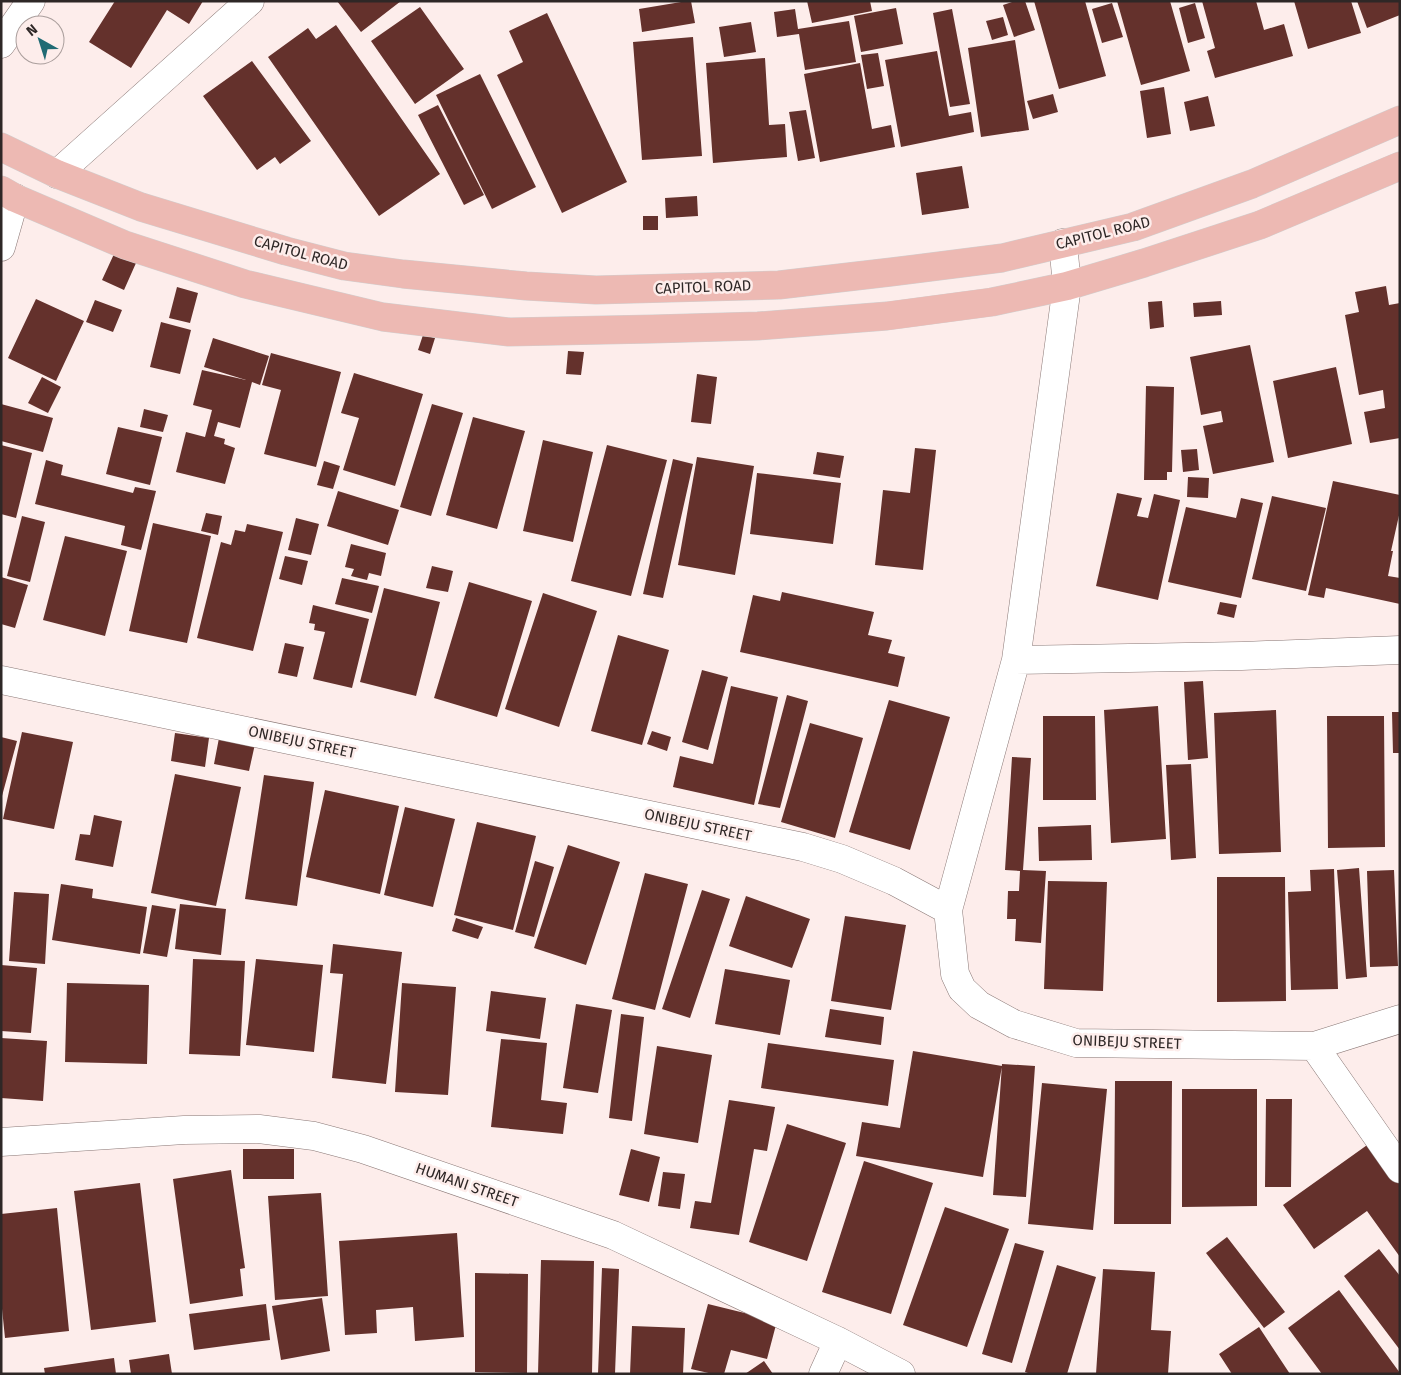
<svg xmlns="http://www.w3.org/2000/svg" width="1401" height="1375" font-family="'Fira Sans',sans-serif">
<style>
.building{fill:#64312c}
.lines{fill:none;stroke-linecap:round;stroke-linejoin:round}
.minor-casing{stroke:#8a7876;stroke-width:29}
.major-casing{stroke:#d1cfcf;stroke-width:29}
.minor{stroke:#fff;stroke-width:28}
.major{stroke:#edb9b3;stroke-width:28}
.labels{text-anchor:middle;stroke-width:5;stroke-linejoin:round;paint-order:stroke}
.street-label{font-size:15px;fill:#2e2726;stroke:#fdedeb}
</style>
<rect width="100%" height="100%" fill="#fdedeb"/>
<!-- building -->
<path class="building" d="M115 1H203L189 24 167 10 131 68 89 42Z
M337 1H401L361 32Z
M687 1H691L695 23 642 32 639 9Z
M807 1H870L872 11 812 23Z
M1015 1H1025L1035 30 1014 37 1003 5Z
M1034 1H1085L1106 76 1059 89Z
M1117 1H1170L1190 71 1141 85Z
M1202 1H1256L1264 30 1284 24 1293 56 1215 78 1207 51 1215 48Z
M1294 1H1351L1361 33 1308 49Z
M1357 1H1400V15L1367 28Z
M1112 3 1123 37 1102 43 1092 9Z
M1195 3 1205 38 1188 43 1179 8Z
M420 7 464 69 415 104 371 41Z
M896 8 903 44 861 52 854 16Z
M795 9 798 29 849 21 856 62 805 70 799 34 777 37 774 12Z
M952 9 970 104 950 107 933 13Z
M547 13 627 182 562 213 497 75 523 62 509 31Z
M1003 17 1008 35 992 40 986 21Z
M751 22 756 52 724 57 719 27Z
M336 25 440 174 379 216 268 57 308 28 316 39Z
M693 37 702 156 642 160 633 42Z
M1015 40 1029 130 981 137 968 48Z
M937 51 949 116 971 112 974 132 901 147 885 60Z
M878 53 884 86 867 89 861 55Z
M765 58 769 125 785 124 787 157 713 163 706 63Z
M252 61 311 141 280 164 275 157 257 170 203 96Z
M860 63 872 129 891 125 895 147 820 162 804 74Z
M480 74 536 187 492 209 436 95Z
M1164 87 1171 134 1147 138 1140 91Z
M1053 94 1058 112 1033 119 1027 101Z
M1208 96 1215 126 1190 131 1184 102Z
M438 105 484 195 464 205 418 115Z
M806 110 815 158 798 161 789 112Z
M962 166 969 208 922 215 916 173Z
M697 196 698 216 666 218 665 198Z
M643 216H658V230H643Z
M114 254 136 263 124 290 102 280Z
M1386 286 1389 305 1400 303V438L1370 443 1364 412 1385 408 1383 390 1359 395 1345 315 1359 312 1355 292Z
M177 287 198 293 190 323 169 318Z
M36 299 84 321 56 381 8 358Z
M95 300 122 310 113 332 86 322Z
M1162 301 1164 327 1150 329 1148 302Z
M1221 301 1222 315 1194 317 1193 303Z
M161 322 191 330 180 374 150 367Z
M423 335 435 338 430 354 418 350Z
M213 338 269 356 260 385 252 382 240 428 218 422 214 436 225 439 224 444 235 448 225 484 176 472 186 432 205 437 212 410 193 405 202 370 246 380 204 367Z
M1250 345 1274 462 1213 474 1203 426 1223 422 1221 411 1201 415 1190 357Z
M568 351 584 352 581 375 566 374Z
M271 353 341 372 316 467 264 454 281 390 262 385Z
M1336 367 1352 444 1288 458 1273 381Z
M354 373 423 394 395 486 343 470 359 418 341 413Z
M697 374 717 377 711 424 691 422Z
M42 377 61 387 48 413 28 403Z
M1146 386 1174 387 1172 472H1167V480H1144Z
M1 404 53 418 43 452 1 441Z
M432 404 463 413 431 516 400 507Z
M144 409 168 415 163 432 140 427Z
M473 417 525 431 497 529 446 515Z
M118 427 162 437 150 485 106 474Z
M543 440 593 452 573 542 523 531Z
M1 445 32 453 16 518 1 514Z
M607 445 667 460 631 596 571 581Z
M915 448 936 450 923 570 875 565 883 490 910 493Z
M1197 449 1199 470 1183 472 1181 450Z
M817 452 844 456 840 478 813 474Z
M697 457 754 466 735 575 678 565Z
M673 459 693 464 663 598 643 594Z
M46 460 63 465 61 475 133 493 135 487 156 491 141 550 121 545 125 526 35 504Z
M324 461 340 466 333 489 317 485Z
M757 473 841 483 833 544 750 534Z
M1188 477 1209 478 1208 498 1187 497Z
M1333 481 1400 495V511L1391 551H1393L1388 576 1400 578V604L1326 588 1324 598 1308 595Z
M338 491 399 510 388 545 327 526Z
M1117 493 1142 498 1137 516 1148 518 1154 494 1180 500 1158 600 1096 586Z
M1272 496 1326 508 1306 591 1252 579Z
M1241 498 1263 503 1241 598 1168 582 1186 507 1236 518Z
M206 513 222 516 218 535 201 531Z
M22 516 45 522 30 582 7 576Z
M296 518 319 524 311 555 288 550Z
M153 523 211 536 187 643 129 631Z
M247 524 283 532 253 651 197 638 221 542 231 545 235 530 245 532Z
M65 536 127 551 105 636 43 620Z
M351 544 386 553 381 576 369 573 367 580 351 576 354 569 345 567Z
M285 556 308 561 302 585 279 579Z
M432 566 453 571 448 592 426 588Z
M1 577 28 585 15 628 1 624Z
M342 578 379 586 372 613 335 604Z
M469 582 532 601 497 717 434 698Z
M384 588 440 602 416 696 360 682Z
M782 592 874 612 868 635 892 640 888 653 905 657 898 687 740 652 753 595 780 601Z
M543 593 597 611 559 727 505 709Z
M1220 602 1237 605 1234 618 1217 614Z
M313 605 369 619 352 688 313 679 325 632 314 630 315 624 309 623Z
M618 635 669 650 642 745 591 731Z
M285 643 304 647 297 677 278 673Z
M702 670 728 677 708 750 682 742Z
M1203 681 1208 758 1188 760 1184 682Z
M731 686 778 697 754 805 673 787 680 756 713 764Z
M787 695 808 701 780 808 758 804Z
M889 700 950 717 910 850 849 832Z
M1158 706 1166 839 1111 843 1104 710Z
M1276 710 1281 852 1219 854 1214 713Z
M1392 712H1400V753H1393Z
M1043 716H1095L1096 800H1043Z
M1327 716H1384L1385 847 1328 848Z
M810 723 863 738 835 838 781 822Z
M652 731 671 737 667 751 647 744Z
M22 732 73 742 54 829 3 819Z
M175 733 209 738 205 767 171 761Z
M1 737 17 741 2 796H1Z
M219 738 255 744 249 771 214 764Z
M1012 757 1031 758 1023 870 1046 871 1041 943 1015 941 1016 919H1007L1008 891H1019L1020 871 1005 870Z
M1191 764 1196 858 1171 860 1166 765Z
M175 774 241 787 216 906 151 893Z
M264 775 314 782 297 906 245 899Z
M325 790 399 806 380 894 306 877Z
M405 807 455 819 433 907 384 895Z
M94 815 122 821 113 867 75 860 80 834 90 835Z
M477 822 536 836 513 930 454 915Z
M1091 825 1092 860 1039 861 1038 827Z
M568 845 620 862 586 965 534 948Z
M535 861 554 867 534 937 515 932Z
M1359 868 1367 977 1346 979 1337 870Z
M1334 869 1338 989 1291 990 1288 892 1311 891 1310 870Z
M1394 870 1398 966 1370 967 1367 871Z
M645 873 688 884 655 1010 612 999Z
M1217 877H1285L1286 1001 1217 1002Z
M1048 881 1107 882 1103 991 1044 989Z
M61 884 93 889 92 898 147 907 140 954 52 940Z
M702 890 730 899 690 1018 662 1009Z
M14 892 49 894 45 964 9 961Z
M746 896 810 919 792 968 729 946Z
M180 904 226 909 221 955 175 949Z
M152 905 176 909 167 957 143 953Z
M845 916 906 925 891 1010 831 1001Z
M456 918 483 927 478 939 452 931Z
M333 944 402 952 386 1084 332 1078 343 974 330 973Z
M193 959 245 961 240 1056 189 1054Z
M256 959 323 965 314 1052 246 1045Z
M1 965 37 968 31 1033 1 1031Z
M725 969 790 980 780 1035 715 1024Z
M67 983 149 985 147 1064 65 1062Z
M402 983 456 987 448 1095 395 1092Z
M491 991 546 998 540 1039 486 1031Z
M576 1004 612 1010 598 1093 563 1088Z
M830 1009 884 1017 881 1045 825 1037Z
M621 1014 644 1017 632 1121 609 1118Z
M1 1038 47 1041 43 1101 1 1098Z
M501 1039 547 1043 541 1100 567 1103 563 1134 491 1127Z
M768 1043 894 1060 888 1106 761 1088Z
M657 1046 712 1055 698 1143 644 1134Z
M913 1051 1002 1066 983 1177 856 1156 862 1122 900 1128Z
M1002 1064 1035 1066 1026 1197 993 1195Z
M1115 1081H1172L1171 1224H1114Z
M1042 1083 1107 1089 1093 1230 1028 1224Z
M1182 1089H1257V1206L1182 1207Z
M1266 1099H1292L1291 1187H1265Z
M729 1100 775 1107 767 1151 754 1149 739 1235 690 1228 695 1201 711 1203Z
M787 1124 846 1143 807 1261 749 1242Z
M1370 1143 1400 1184V1257L1367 1211 1314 1249 1283 1205Z
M243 1149H294V1179H243Z
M631 1149 660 1157 649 1202 619 1195Z
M864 1161 933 1183 891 1314 822 1292Z
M231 1170 245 1268 240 1269 243 1296 190 1304 173 1179Z
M663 1172 685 1174 680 1209 658 1206Z
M140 1183 156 1322 91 1330 74 1191Z
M321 1193 328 1296 275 1300 268 1196Z
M945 1207 1009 1229 967 1347 903 1325Z
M57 1208 69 1331 5 1338 1 1299V1214Z
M457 1233 464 1337 415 1341 413 1307 376 1310 377 1333 345 1335 339 1241Z
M1227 1237 1285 1312 1264 1328 1206 1253Z
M1015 1243 1044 1251 1012 1363 982 1354Z
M1379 1249 1400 1276V1350L1344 1276Z
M541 1260 594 1261 592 1374H538Z
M1057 1265 1096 1277 1067 1374H1031L1025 1372Z
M602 1268 619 1269 615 1374H598Z
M1103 1269 1155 1272 1151 1330 1171 1331 1168 1374H1096Z
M475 1273 528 1274 527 1373 475 1372Z
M1339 1290 1400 1373V1374H1322L1288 1328Z
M322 1298 330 1351 281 1360 272 1306Z
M266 1304 270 1340 194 1350 189 1314Z
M708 1304 777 1321 767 1359 731 1350 724 1374H713L691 1369Z
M632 1326 685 1328 683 1374H630Z
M1259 1327 1290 1374H1232L1219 1354Z
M169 1354 172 1374H131L129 1360Z
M114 1358 116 1374H45L44 1368Z
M764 1361 773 1374H745Z"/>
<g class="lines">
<!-- minor casing -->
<g class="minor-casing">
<path id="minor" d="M1 44 31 1
M57 174 250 1
M1063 243 1067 286 1016 660 948 910 955 974 962 989 979 1005 1014 1024 1076 1043 1314 1046 1400 1019
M1 247 15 198
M1016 660 1242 656 1400 650
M1 680 803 847 842 859 894 881 948 910
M1314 1046 1400 1169
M1 1142 184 1130 259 1129 314 1136 363 1149 613 1235 838 1341 901 1374
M823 1374 838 1341"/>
</g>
<!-- major casing -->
<g class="major-casing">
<path id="major" d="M1 147 57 174 141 207 286 251 344 266 403 274 526 286 596 290 779 285 891 272 1002 258 1133 227 1252 184 1400 120
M1 190 15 198 125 245 245 284 383 317 509 332 653 329 758 326 887 316 992 302 1067 286 1144 263 1260 225 1400 166"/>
</g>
<!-- minor -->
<use href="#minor" class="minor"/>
<!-- major -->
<use href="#major" class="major"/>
</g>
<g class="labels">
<!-- street labels -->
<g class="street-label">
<text transform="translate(1103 233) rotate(-14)" y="5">CAPITOL ROAD</text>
<text transform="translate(301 253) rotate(15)" y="5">CAPITOL ROAD</text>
<text transform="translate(703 287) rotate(-2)" y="5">CAPITOL ROAD</text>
<text transform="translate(302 742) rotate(12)" y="5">ONIBEJU STREET</text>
<text transform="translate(698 825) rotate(12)" y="5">ONIBEJU STREET</text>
<text transform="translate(1127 1042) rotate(2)" y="5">ONIBEJU STREET</text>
<text transform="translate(467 1185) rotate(19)" y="5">HUMANI STREET</text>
</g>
</g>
<!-- border -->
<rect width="1401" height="1375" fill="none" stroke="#2e2726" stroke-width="5"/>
<!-- north arrow -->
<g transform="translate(40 40) rotate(321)"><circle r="24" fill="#fdedeb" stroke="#aa9e9c"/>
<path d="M0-4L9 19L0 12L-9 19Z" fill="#206b74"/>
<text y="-8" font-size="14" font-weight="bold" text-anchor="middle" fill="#2e2726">N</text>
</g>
</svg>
